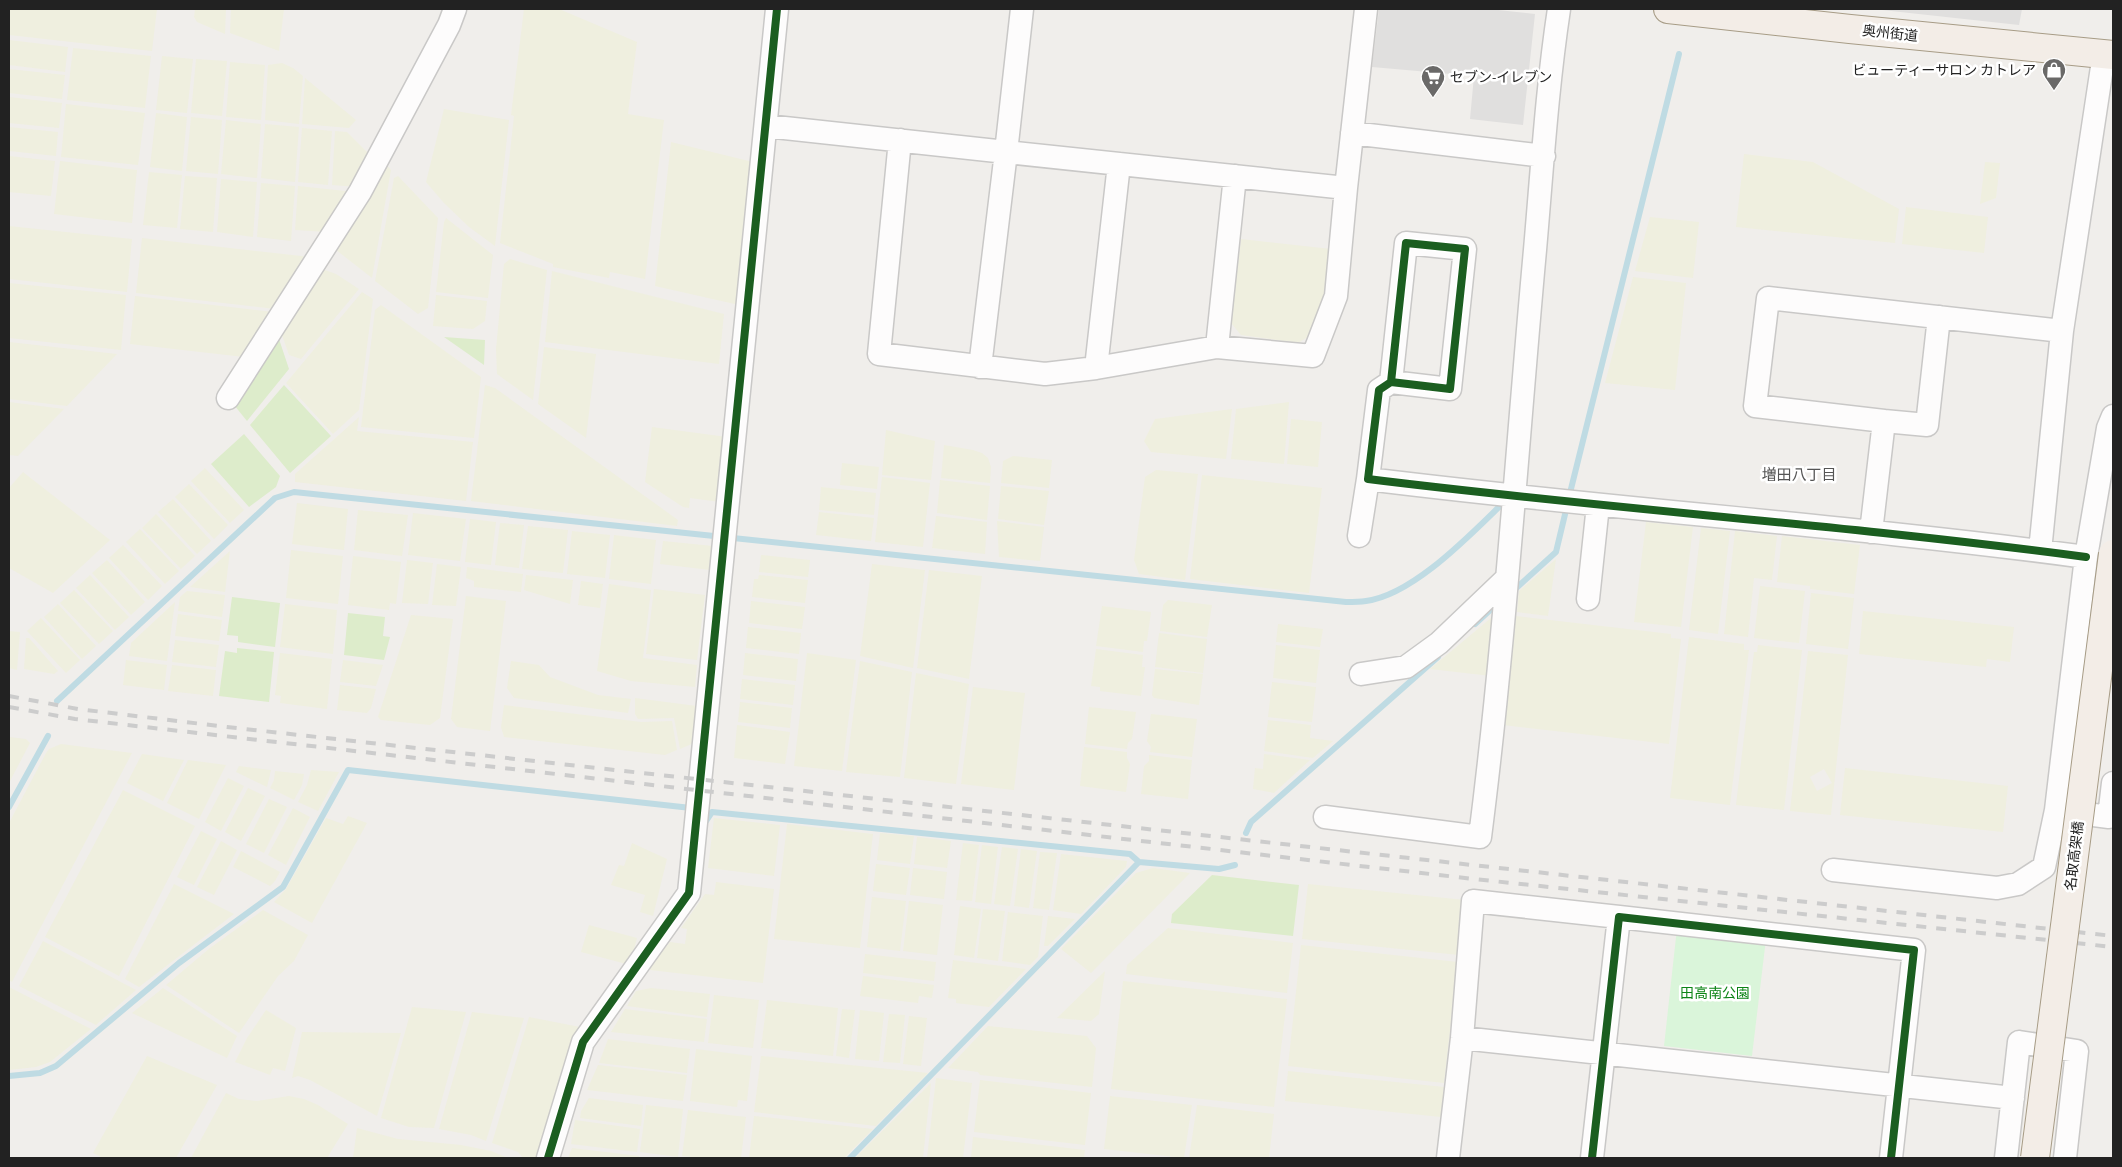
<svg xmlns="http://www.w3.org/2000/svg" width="2122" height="1167" font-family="'Source Sans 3','Noto Sans JP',sans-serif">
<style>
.farmland{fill:#efefdf;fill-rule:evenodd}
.grass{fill:#ddeccb}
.park{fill:#daf5da}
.parking{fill:#e0dfde}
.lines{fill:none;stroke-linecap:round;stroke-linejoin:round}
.stream{stroke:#bfdbe3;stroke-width:6}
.minor-casing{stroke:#c9c8c7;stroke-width:25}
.major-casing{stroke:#a79c86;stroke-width:30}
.minor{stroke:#fdfcfc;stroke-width:22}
.major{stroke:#f3ede7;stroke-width:28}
.rail{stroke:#ccc;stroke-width:4;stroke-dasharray:10 10;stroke-linecap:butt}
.major-bridge-casing{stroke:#a79c86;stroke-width:30;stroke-linecap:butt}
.major-bridge{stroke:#f3ede7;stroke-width:28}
.cycleway-casing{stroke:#fff;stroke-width:11}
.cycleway{stroke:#1b5e20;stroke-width:8}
.labels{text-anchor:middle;stroke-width:5;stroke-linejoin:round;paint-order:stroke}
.street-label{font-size:14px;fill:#222;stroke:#fff}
.poi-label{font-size:14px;fill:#222;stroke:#fff;text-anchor:end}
.park-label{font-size:14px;fill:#0c8416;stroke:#fff}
.neighbourhood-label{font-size:15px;fill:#555;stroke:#fff}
</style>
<rect width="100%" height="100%" fill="#f0eeeb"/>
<!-- farmland -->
<path class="farmland" d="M9 9H157L152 51 9 35Z
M195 9H226L225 34 197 22 194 17Z
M231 9H284L279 51 230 33Z
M524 9H559L637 42 628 114 664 120 645 279 610 272 609 278 553 267V264L500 243 514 116 511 115Z
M9 40 68 47 65 72 9 65Z
M73 48 151 56 145 108 67 100Z
M162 56 193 59 187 113 156 110Z
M196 59 227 61 222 116 191 113Z
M230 62 265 65 261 120 226 117Z
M282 63 293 68 303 76 299 124 265 120 268 65Z
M9 69 65 75 62 99 9 93Z
M305 78 356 120 349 128 302 124Z
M9 97 62 103 59 128 9 123Z
M66 104 145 113 138 165 61 157Z
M444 109 509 120 495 246 469 227 444 203 426 182Z
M156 113 187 117 182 171 150 167Z
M191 117 222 120 218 174 186 171Z
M226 120 261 124 257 178 221 174Z
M265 124 299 127 295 182 261 178Z
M9 127 58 132 56 156 9 151Z
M302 128 332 131 328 185 298 182Z
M335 131 347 132 373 158 357 187 332 185Z
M671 142 753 162 739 305 655 286Z
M1744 154 1813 162 1899 209 1895 243 1736 227Z
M9 156 55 161 51 196 9 192Z
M60 161 137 170 132 223 54 214Z
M384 162 391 170 372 278 331 246Z
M1985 162 2000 163 1996 198 1980 204Z
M149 172 182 175 177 228 143 225Z
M185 176 217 178 213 232 180 229Z
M398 176 438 218 428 308 418 314 375 281 394 178Z
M221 179 257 182 253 237 217 232Z
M261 183 295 186 291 241 257 237Z
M298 186 355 192 326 232 295 230Z
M1906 207 1988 217 1984 253 1902 244Z
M1650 217 1699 222 1693 278 1635 271Z
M446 218 493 255 488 298 436 292 444 222Z
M9 226 132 239 127 292 9 279Z
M142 238 310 257 275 309 136 293Z
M1241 239 1331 249 1324 302 1313 334 1298 343 1241 335 1231 323Z
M510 259 547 270 533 400 497 374 496 349 504 264Z
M322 269 336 274 359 289 301 359 289 355 282 335Z
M552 271 724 314 719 364 545 342Z
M1633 277 1686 283 1675 390 1605 383Z
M9 283 126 295 121 350 9 338Z
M362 292 373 299 359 410 333 434 286 383Z
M436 295 487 301 485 321 473 329 433 326Z
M135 296 273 312 244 357 130 344Z
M381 305 481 377 474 438 361 427 375 310Z
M9 342 117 354 67 406 9 399Z
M544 347 596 354 586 438 538 404Z
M485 385 495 388 678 520 677 526 471 501Z
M9 402 64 409 18 456 9 455Z
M1289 402 1284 464 1231 459 1236 409Z
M1232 409 1226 459 1151 452 1144 441 1155 419Z
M359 417 357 431 473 442 466 501 295 482V474Z
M1291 419 1322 422 1318 467 1287 464Z
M652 427 727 437 720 502 690 498 689 508 683 507 645 482Z
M886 430 935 441 931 480 882 475Z
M944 445 973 450 982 453 988 458 991 467 990 483 941 478Z
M1013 456 1052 460 1049 488 1001 483 1003 461Z
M842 463 879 467 877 489 840 485Z
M205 468 244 510 230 523 191 481Z
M1156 470 1198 474 1185 580 1139 574 1134 560 1145 477Z
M23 472 110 540 53 593 9 568V488Z
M1202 475 1322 488 1309 593 1190 579Z
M882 477 930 483 923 547 875 542Z
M940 480 990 486 987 520 937 513Z
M189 484 228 525 214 539 175 497Z
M1001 486 1049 491 1044 525 998 519Z
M821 487 876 493 874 515 819 510Z
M173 499 211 541 197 554 158 512Z
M297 503 348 509 344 550 292 544Z
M358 510 408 515 402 556 354 550Z
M819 512 874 518 871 541 816 535Z
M413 513 466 519 460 561 408 555Z
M156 514 195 556 181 569 142 528Z
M936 516 987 522 985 554 932 548Z
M470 519 496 522 491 565 465 562Z
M997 521 1044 527 1040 561 999 557Z
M1646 522 1693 527 1681 627 1634 622Z
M500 523 524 525 519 568 495 565Z
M528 526 568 530 563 573 522 569Z
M1701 528 1730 531 1718 634 1689 630Z
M140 529 179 571 165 584 126 542Z
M572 531 610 535 605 578 567 574Z
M1735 531 1777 536 1772 580 1754 578 1748 637 1724 634Z
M614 535 656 540 651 584 609 579Z
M1782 536 1860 545 1854 594 1810 589V586L1777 582Z
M663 541 713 546 710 570 660 564Z
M123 545 162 586 148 600 109 558Z
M291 550 343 556 338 604 286 598Z
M230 551 225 592 190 587Z
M761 555 810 560 808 577 759 572Z
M353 556 401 562 396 604 390 603 389 610 348 605Z
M1556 559 1548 616 1517 612 1519 591Z
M107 560 145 602 131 615 92 573Z
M407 560 433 563 428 604 402 603Z
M437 564 461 567 456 606 432 605Z
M872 564 925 570 913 668 860 656Z
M467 567 523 574 521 592 474 587V581L466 578Z
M929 570 982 576 969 679 917 668Z
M90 575 129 617 115 630 76 588Z
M526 575 573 580 570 604 524 590Z
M759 575 808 580 805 603 752 597 754 579H758Z
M581 581 603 584 600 608 578 605Z
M609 584 651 590 643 658 697 665 695 687 631 681 597 671Z
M1760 586 1805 591 1799 643 1754 638Z
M654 589 705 595 697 660 646 654Z
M74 590 113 631 99 644 60 603Z
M187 591 225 595 222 617 178 611 180 597Z
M1811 593 1854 598 1848 649 1806 644Z
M466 596 506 601 490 731 457 727 451 719Z
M1168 600 1212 605 1207 637 1160 631 1163 605Z
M751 601 805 607 802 629 749 623Z
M175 602 167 661 129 656 131 643Z
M58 604 96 646 82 659 44 617Z
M285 604 337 610 333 654 280 647Z
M1102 606 1151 612 1147 641H1144L1143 652 1096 646Z
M1863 611 2014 627 2010 662 1987 659 1986 667 1859 654Z
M1498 612 1491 676 1430 669Z
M178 614 222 620 219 641 175 636Z
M411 615 453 619 440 718 430 725 381 720 378 717Z
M1516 616 1671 634V638L1681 639 1669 744 1503 725Z
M41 618 80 660 66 673 27 631Z
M1278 624 1323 629 1320 647 1276 642Z
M748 627 801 633 799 654 746 648Z
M9 631 20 632 17 670 9 668Z
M1159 633 1207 639 1203 673 1155 667Z
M1689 637 1744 644V650H1749L1730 805 1670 798Z
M26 638H29L58 671 54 674 24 669Z
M175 640 219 645 216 667 172 662Z
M1276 645 1320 650 1316 683 1273 678Z
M1758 645 1802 650 1784 810 1736 805 1754 652H1757Z
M1096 649 1143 655 1142 667H1145L1141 696 1100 691V687L1091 686Z
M1808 651 1848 655 1831 815 1790 811ZM1824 769 1832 783 1817 791 1810 777Z
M280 653 332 659 327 709 280 703 281 696 275 695Z
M745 653 798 659 796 681 743 675Z
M807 653 856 660 842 771 794 766Z
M126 660 167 665 164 690 123 685Z
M343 660 383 665 376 686 340 682Z
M511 661 539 665 550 677 598 695 631 699 628 713 514 698 507 688Z
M860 661 912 672 900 777 846 772Z
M172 665 216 670 213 696 168 691Z
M1155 669 1203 674 1199 705 1154 698 1152 695Z
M916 673 969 684 956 784 904 778Z
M742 679 795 685 793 705 740 699Z
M1272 682 1316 687 1312 722 1268 717Z
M340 685 376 689 371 708 367 713 337 710Z
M973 687 1025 693 1014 790 961 784Z
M635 698 697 706 694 743 680 749 674 718 638 719 635 714Z
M740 702 792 708 790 728 738 722Z
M504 705 641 722 672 721 677 750 665 755 504 737 501 727Z
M1089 707 1136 712 1132 739 1128 743 1127 749 1085 744Z
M1151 714 1197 719 1192 757 1150 752 1151 747 1147 741Z
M1268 720 1311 725 1310 738 1333 741 1313 758 1264 751Z
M737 725 790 732 785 764 734 758Z
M9 737 26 739 30 743 9 783Z
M61 744 132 753 12 982 9 980V823L46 753 49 749Z
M1084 747 1127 752V758L1130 764 1126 792 1080 786Z
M142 754 184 760 163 801 127 783Z
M1264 754 1310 760 1274 793 1253 789 1255 768 1263 769Z
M1149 755 1192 760 1188 799 1141 794 1144 766 1149 761Z
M188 760 226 765 199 819 167 803Z
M239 766 271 770 267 787 236 772Z
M1845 768 2008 786 2003 832 1840 815Z
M311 770 339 772 318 811 298 802 307 785Z
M275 771 304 774 302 785 294 800 270 788 274 780Z
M228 778 244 786 221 831 205 822Z
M248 788 265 796 241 841 225 832Z
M123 790 195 826 119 976 45 937Z
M269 799 287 807 264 853 246 844Z
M293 808 310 817 286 865 268 855Z
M348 816 367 823 312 923 274 902 286 889 326 818 343 824Z
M714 818 780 825 774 876 708 868Z
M787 824 873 834 860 948 774 939Z
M201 831 217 839 194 885 177 877Z
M880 833 914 836 910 864 877 860Z
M917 837 951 841 947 868 914 864Z
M221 841 237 850 214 895 197 887Z
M632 843 667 859 653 916 640 912 645 895 611 885 619 865 624 866Z
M963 843 979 845 972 901 956 900Z
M982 845 998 847 991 904 975 902Z
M1002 847 1018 849 1010 906 994 904Z
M1021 849 1037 851 1029 908 1014 906Z
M241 851 280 872 275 881 270 886 233 867Z
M1040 852 1057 853 1049 910 1033 908Z
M1061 854 1127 861 1126 867 1081 914 1053 910Z
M876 864 910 868 906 895 873 891Z
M913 868 947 872 944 899 910 895Z
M1153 868 1190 873 1091 973 1061 949 1136 873Z
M716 882 774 889 763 983 650 970 651 966 670 942 685 944 687 929 681 928 705 894 714 895Z
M174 884 234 914 139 987 125 979Z
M1308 884 1465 900 1459 955 1302 939Z
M872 897 906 901 900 951 867 947Z
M909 901 943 905 937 955 903 951Z
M960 906 981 909 974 958 954 955Z
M983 909 1005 911 998 961 977 958Z
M263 910 308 935 294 961 278 976 239 1033 166 985 210 948Z
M1008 912 1043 916 1038 957 1030 965 1002 961Z
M1048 916 1075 919 1048 946H1044Z
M589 925 637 938 630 965 581 952Z
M1168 928 1293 943 1287 993 1126 974 1127 965Z
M43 941 136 990 96 1025 19 986Z
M1301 945 1458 962 1444 1083 1288 1066Z
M865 954 936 962 934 981 863 973Z
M953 960 1026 969 989 1007 956 1003V999L948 998Z
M1105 971 1099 1014 1091 1021 1057 1018Z
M863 976 934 985 932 998 919 996 918 1003 860 996Z
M1123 981 1287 999 1274 1107 1111 1089Z
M9 987 91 1029 50 1062 36 1067 9 1070Z
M163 988 237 1036 227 1058 132 1013Z
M651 988 710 994 707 1017 627 1006 636 991Z
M714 995 759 1000 753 1048 708 1043Z
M767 1000 838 1008 833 1056 761 1048Z
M412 1007 466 1012 434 1128 409 1127 381 1118Z
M625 1009 707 1019 704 1042 611 1032Z
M842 1009 855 1010 849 1058 836 1056Z
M266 1010 296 1028 285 1071 273 1068 270 1075 235 1062 247 1038Z
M860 1010 884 1013 879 1061 855 1059Z
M472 1012 524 1018 486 1141 471 1135 439 1129Z
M889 1014 905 1015 900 1063 883 1062Z
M909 1016 927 1018 921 1066 903 1064Z
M529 1017 580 1027 539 1158H523L518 1152 492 1143Z
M988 1026 1087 1036 1096 1048 1092 1087 980 1075 978 1072 948 1068Z
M302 1032 401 1033 377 1116 310 1080 298 1076 292 1078Z
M608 1039 690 1049 687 1073 599 1063Z
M696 1049 752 1056 747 1101 738 1100 737 1107 690 1101Z
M147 1056 217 1085 176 1158H103L93 1153Z
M761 1056 928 1073 876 1126 754 1112Z
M598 1065 687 1075 683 1101 587 1090Z
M1288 1071 1444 1087 1441 1117 1285 1101Z
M936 1078 972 1083 963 1158H927Z
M980 1080 1091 1093 1085 1145 974 1132Z
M931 1083 923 1158H855Z
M226 1093 239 1099 257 1101 289 1096 304 1099 318 1105 348 1124 327 1158H191Z
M1110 1096 1192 1105 1184 1158 1104 1149Z
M589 1098 643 1105 641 1126 580 1118 581 1111Z
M646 1105 683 1109 678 1157 640 1152Z
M1197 1105 1274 1114 1269 1158H1189Z
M688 1110 746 1117 741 1158H703L682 1156Z
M754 1116 873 1129 844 1158H749Z
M575 1120 640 1129 637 1152 571 1144Z
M357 1128 398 1139 461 1145 491 1151 508 1158H353Z
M973 1137 1085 1150 1084 1158H971Z
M572 1148 639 1156V1158H568Z"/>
<!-- grass -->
<path class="grass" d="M444 337 485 340 484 365Z
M279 339 289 369 247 421 234 405Z
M284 385 331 436 290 473 250 425Z
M244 434 280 476 276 487 249 507 211 464Z
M232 597 280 603 275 647 238 642V636L227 635Z
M348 613 385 617 383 636 390 637 384 660 344 655Z
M237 648 274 652 269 702 219 696 225 651 237 653Z
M1212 875 1299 885 1293 936 1171 923 1172 914Z"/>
<!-- park -->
<path class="park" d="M1677 928 1766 939 1752 1056 1664 1046Z"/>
<!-- parking -->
<path class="parking" d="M1379 9H1489L1535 14 1523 125 1470 119 1474 76 1372 67Z
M1873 9H2022L2019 25Z"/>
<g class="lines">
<!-- stream -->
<path class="stream" d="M1569 497 1679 54
M1513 591 1556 552 1567 506
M1475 624 1499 602
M57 701 275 498 294 492 1346 602C1353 602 1359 602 1366 601 1412 595 1467 538 1499 507
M9 807 48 736
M706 821 712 812 1130 854 1139 862
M1246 833 1251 822 1438 657
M9 1076 40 1073 56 1066 179 963 283 887 348 770 691 808V812
M850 1158 1139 862 1219 869 1235 865"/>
<!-- minor casing -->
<g class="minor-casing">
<path id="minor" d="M766 126 1006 152 1022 9
M1352 133 1544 156
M900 140 879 354 1045 374 1096 368 1217 347 1313 356 1336 296 1346 188 1366 9
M2062 331 2104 54
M1217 347 1235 176
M980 367 1006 152 1346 188
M1096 368 1119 164
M1391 382 1450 389 1465 249 1406 243 1391 382 1379 390 1368 479C1607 509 1847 525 2086 557
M228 398 360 192 449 25 455 9
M2113 416 2108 428 2086 557 2056 810 2109 817 2113 783
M1884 421 1927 425 1939 317
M1871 532 1884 421 1755 406 1768 298 2062 331 2040 551
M1359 536 1368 479
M1588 599 1598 505
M1361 674 1406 667 1439 643 1506 579
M1325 817 1480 837C1505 642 1517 446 1535 250 1542 170 1547 88 1559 9
M1833 870 1997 888 2018 884 2044 867 2056 810
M1462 1038 2013 1098
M548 1158 583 1042 689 893 777 9
M1448 1158 1462 1038 1473 901 1619 917
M1592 1158 1619 917 1914 950 1891 1158
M2006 1158 2019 1042 2077 1051 2065 1158"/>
</g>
<!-- major casing -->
<g class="major-casing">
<path id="major" d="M1668 9 1850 29 2113 55"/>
</g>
<!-- minor -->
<use href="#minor" class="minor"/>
<!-- major -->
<use href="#major" class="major"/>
<!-- rail -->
<path class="rail" d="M9 696 78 709 227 727 2113 936
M9 707 75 719 1474 879 2113 947"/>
<!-- major-bridge casing -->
<g class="major-bridge-casing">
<path id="major-bridge" d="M2035 1158 2113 554"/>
</g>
<!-- major-bridge -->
<use href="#major-bridge" class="major-bridge"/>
<!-- cycleway casing -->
<g class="cycleway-casing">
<path id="cycleway" d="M1391 382 1450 389 1465 249 1406 243 1391 382 1379 390 1368 479C1607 509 1847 525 2086 557
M548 1158 583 1042 689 893 777 9
M1592 1158 1619 917 1914 950 1891 1158"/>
</g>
<!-- cycleway -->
<use href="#cycleway" class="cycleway"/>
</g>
<!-- icons -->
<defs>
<g id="shop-pin" transform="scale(1.25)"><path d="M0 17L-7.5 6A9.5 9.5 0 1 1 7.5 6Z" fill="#6a6968" stroke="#fff"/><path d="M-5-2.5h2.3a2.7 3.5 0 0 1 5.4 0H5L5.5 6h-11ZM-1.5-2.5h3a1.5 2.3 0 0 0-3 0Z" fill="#fff"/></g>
<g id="supermarket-pin" transform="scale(1.25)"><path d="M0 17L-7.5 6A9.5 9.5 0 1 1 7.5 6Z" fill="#6a6968" stroke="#fff"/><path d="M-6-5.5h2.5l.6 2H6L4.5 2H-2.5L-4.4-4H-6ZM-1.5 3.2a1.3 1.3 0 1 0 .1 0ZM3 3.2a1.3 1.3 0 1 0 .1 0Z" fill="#fff"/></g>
</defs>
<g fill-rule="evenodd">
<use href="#shop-pin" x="2054" y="70"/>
<use href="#supermarket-pin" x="1433" y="77"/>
</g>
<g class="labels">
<!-- street labels -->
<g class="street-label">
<text transform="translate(1890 33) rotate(6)" y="5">奥州街道</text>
<text transform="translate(2074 856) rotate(-83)" y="5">名取高架橋</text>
</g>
<!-- poi labels -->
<g class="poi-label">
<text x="2036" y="75">ビューティーサロン カトレア</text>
<text x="1450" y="82" text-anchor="start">セブン-イレブン</text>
</g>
<!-- park labels -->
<g class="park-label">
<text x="1715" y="998">田高南公園</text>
</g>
<!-- neighbourhood labels -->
<g class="neighbourhood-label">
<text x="1799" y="480">増田八丁目</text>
</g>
</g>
<!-- border -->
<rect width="2122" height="1167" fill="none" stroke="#222222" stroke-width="20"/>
</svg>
